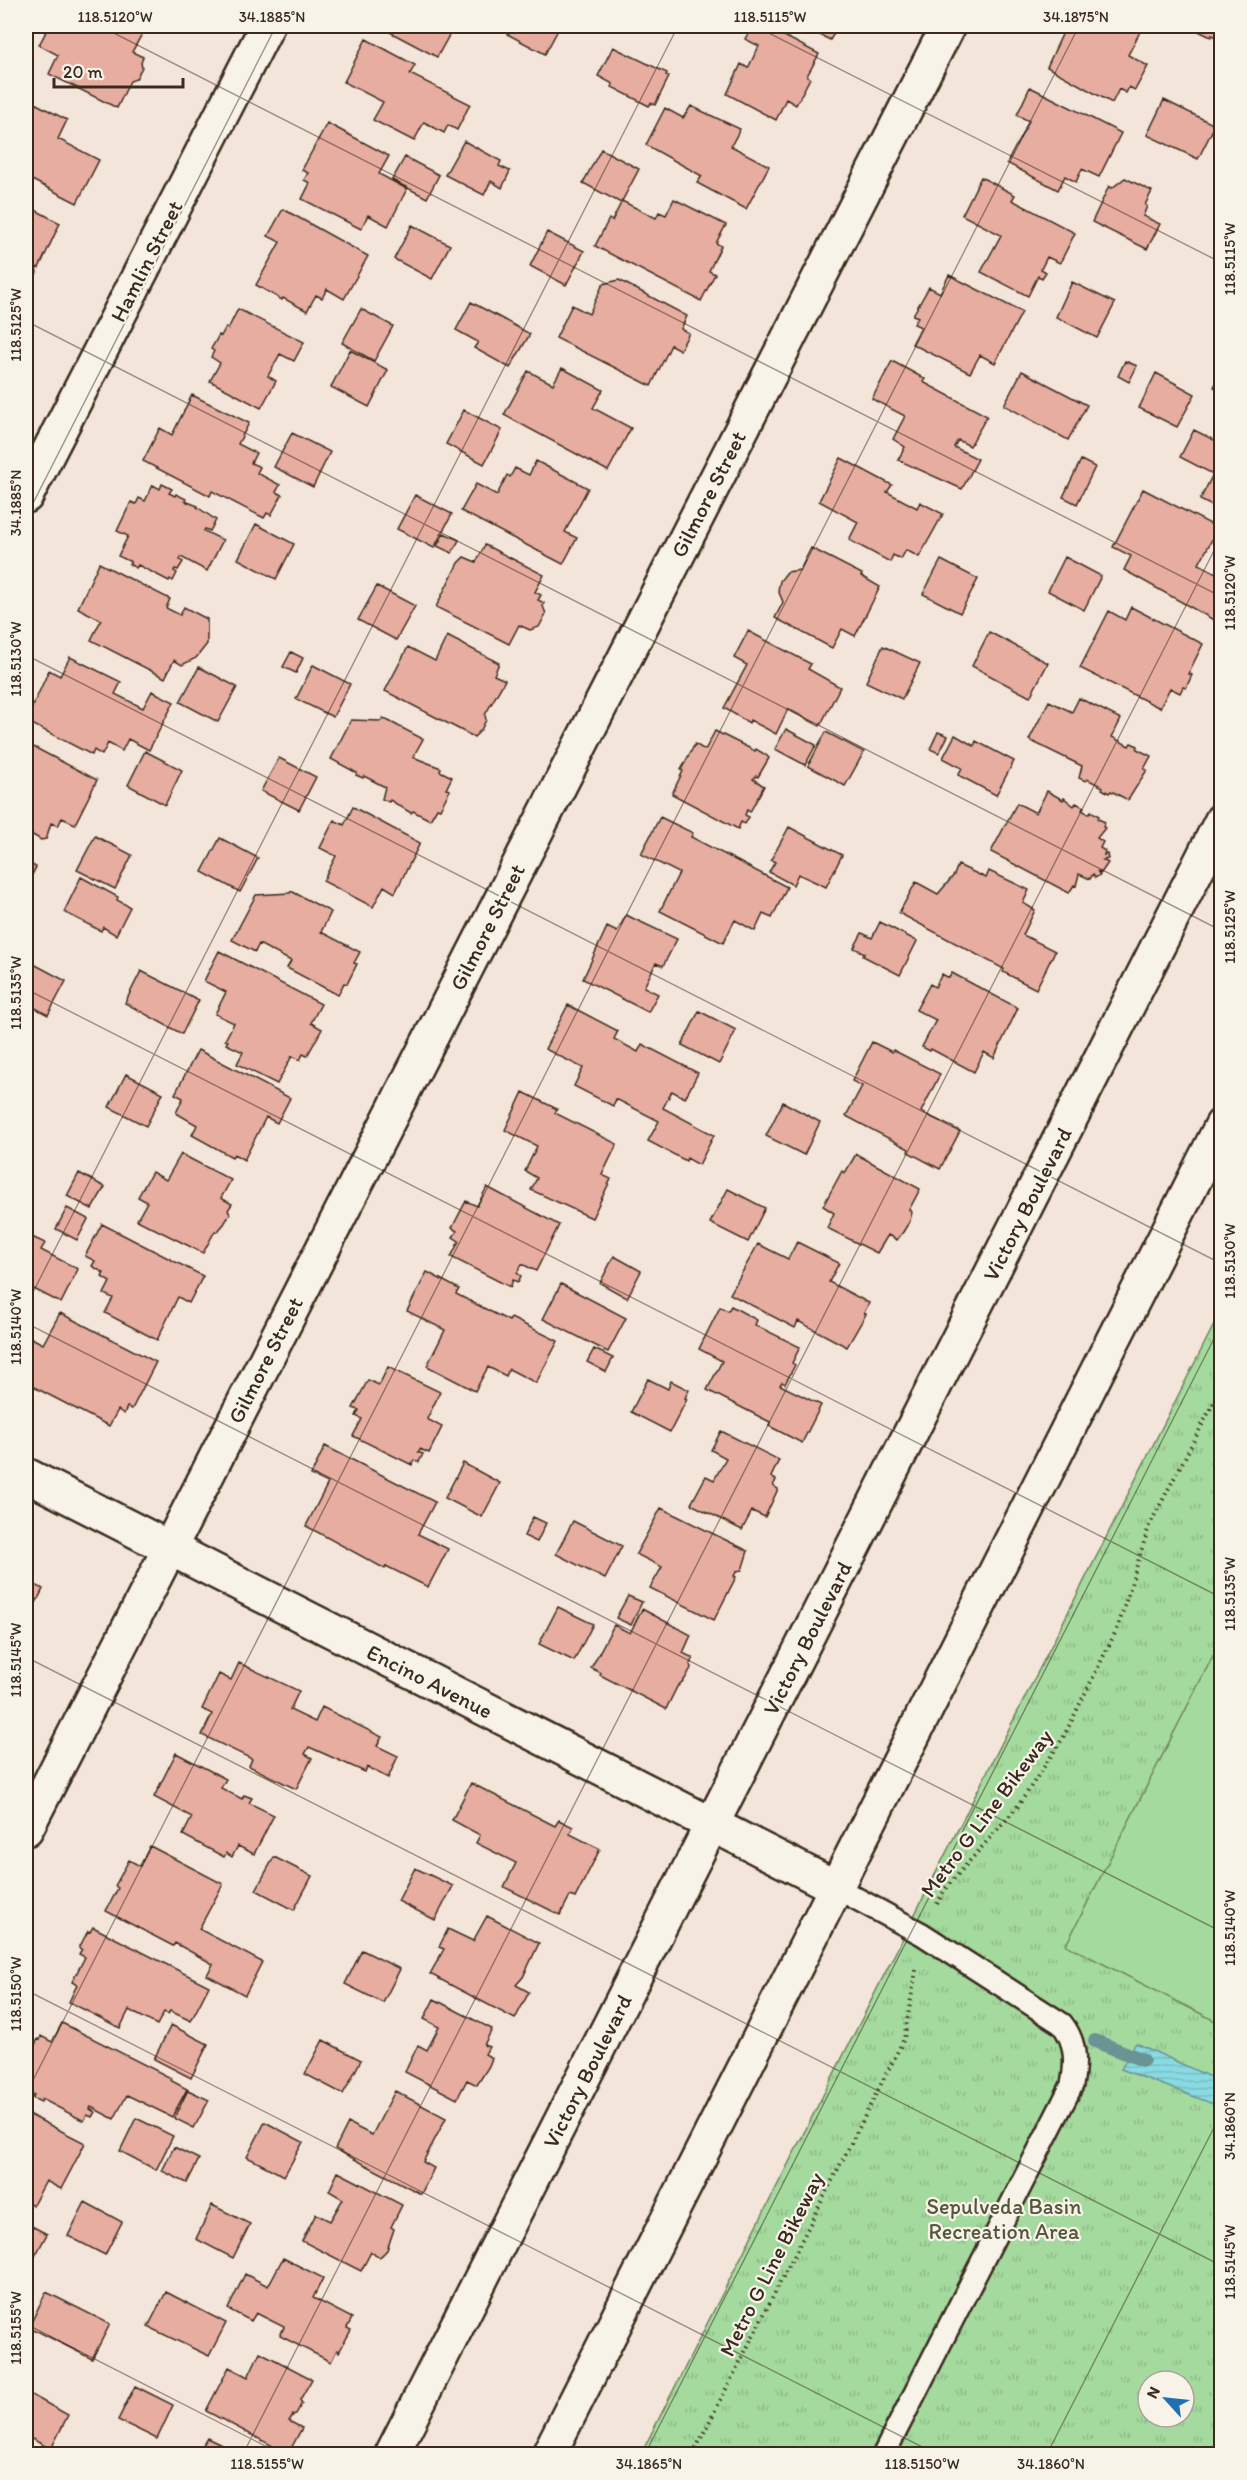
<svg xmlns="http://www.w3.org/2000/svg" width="1247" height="2480" font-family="Itim,sans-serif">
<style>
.park{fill:url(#park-tufts);stroke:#70825e;stroke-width:1.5;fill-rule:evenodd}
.pitch{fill:#a4da9d;stroke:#70825e;stroke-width:1.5}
.water{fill:url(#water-rules);stroke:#6a9494;stroke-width:1.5}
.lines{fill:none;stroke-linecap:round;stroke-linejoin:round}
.stream{stroke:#6a9494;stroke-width:14}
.building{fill:#e6ada0;stroke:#3b2a1e;stroke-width:1.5}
.service-casing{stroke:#3b2a1e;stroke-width:26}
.minor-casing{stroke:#3b2a1e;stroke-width:38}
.tertiary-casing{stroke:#3b2a1e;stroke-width:38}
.primary-casing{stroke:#3b2a1e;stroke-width:38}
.path{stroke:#3b2a1e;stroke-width:4;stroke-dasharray:1.5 4.5;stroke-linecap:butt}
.service{stroke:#f7f3e8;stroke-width:21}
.minor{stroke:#f7f3e8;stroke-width:33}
.tertiary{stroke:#f7f3e8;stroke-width:33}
.primary{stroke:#f7f3e8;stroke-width:33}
.ticks{fill:none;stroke:#3b2a1e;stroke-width:1.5;stroke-opacity:0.45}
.labels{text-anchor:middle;stroke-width:4.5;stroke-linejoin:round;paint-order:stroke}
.street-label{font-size:22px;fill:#3b2a1e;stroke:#f7f3e8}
.park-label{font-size:22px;fill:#55563e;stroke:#f7f3e8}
.neatline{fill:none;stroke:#3b2a1e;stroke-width:2}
.ticks-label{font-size:15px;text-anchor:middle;fill:#3b2a1e}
</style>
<defs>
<pattern id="park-tufts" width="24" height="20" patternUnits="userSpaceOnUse" patternTransform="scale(1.5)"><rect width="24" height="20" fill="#a4da9d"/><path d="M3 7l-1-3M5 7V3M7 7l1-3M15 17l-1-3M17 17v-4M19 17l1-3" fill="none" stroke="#8ebb87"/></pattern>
<pattern id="water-rules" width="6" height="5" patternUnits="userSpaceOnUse" patternTransform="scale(1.5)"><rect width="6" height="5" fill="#89dae3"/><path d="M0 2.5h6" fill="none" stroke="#77bbc2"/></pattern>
</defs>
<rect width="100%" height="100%" fill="#f4e5da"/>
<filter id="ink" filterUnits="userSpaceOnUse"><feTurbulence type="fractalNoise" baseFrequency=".0167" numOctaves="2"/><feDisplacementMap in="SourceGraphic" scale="12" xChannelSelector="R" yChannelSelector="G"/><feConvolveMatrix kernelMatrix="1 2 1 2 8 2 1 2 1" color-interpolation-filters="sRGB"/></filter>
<g filter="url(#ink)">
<!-- park -->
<path class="park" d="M1221 1311V2454H641ZM1148 2381H1184V2417H1148Z"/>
<!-- pitch -->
<path class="pitch" d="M1221 1640 1222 2024H1221L1066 1945Z"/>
<!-- water -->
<path class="water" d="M1136 2043 1221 2082V2107L1121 2069Z"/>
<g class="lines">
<!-- stream -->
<path class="stream" d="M1095 2041 1143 2060"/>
</g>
<!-- building -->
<path class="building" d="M49 26H125L142 34 132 52 143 57 141 63 142 67 136 79 130 81 117 108 49 74 58 55 39 45Z
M389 26H445L452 30 437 57 386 30Z
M511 26H560L545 54 507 34Z
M752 26H765L819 54 807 76 810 78 796 105 786 99 776 120 727 94 741 64 748 68 759 46 745 39Z
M802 26H838L830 40Z
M1066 26H1137L1142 28 1128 55 1148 66 1135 90 1129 87 1126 93 1119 89 1112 103 1047 67Z
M1188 26H1222V39L1212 35 1211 37Z
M366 39 415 65 410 74 470 104 457 130 448 125 444 133 424 122 414 141 373 120 383 102 344 82Z
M613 47 667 73 666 75 669 77 655 105 651 103 649 106 612 87 613 84 598 76Z
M1030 87 1121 133 1099 177 1082 169 1076 182 1065 176 1058 190 1007 163 1029 121 1017 115Z
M29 100 67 120 58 139 99 160 77 203 26 177V107Z
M1164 100 1215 125 1198 159 1147 135Z
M691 106 740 129 731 146 769 166 746 209 697 183 702 176 646 145 665 108 683 118Z
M327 123 389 156 379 174 407 189 388 226 368 215 361 229 302 199 310 183 304 180 308 173 302 170Z
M464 141 501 161 499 166 510 171 502 188 491 181 484 195 445 175Z
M601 149 639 169 621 203 583 183Z
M405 157 439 175 427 198 392 180Z
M981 177 1015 195 1012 200 1075 233 1060 263 1047 257 1041 269 1046 272 1042 278 1038 276 1028 296 981 272 1001 235 962 215Z
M1125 178 1152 191 1145 205 1147 206 1143 216 1160 224 1147 249 1092 222 1109 186 1112 188Z
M674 199 726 225 716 243 721 246 709 271 715 274 701 301 595 246 609 219 612 221 622 201 656 218 659 212 666 215Z
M26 205 60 223 39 268 36 267 37 273 31 283 26 286Z
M283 209 368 256 344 299 327 289 322 298 316 295 307 311 283 298 282 300 256 285 280 242 268 236Z
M412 225 450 245 432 279 394 259Z
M547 232 584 251 566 285 530 266Z
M949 275 1022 312 995 363 980 355 970 373 912 344 921 327 914 324 918 317 913 315 929 287 940 293Z
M619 280 687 316 681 329 689 333 680 350 671 345 651 386 556 338 572 305 589 314 603 284Z
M1072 282 1115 303 1097 338 1056 317Z
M471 302 530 334 510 368 474 348 478 342 456 330Z
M238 309 304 342 294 361 280 354 268 376 276 381 261 408 210 381 220 363 211 357 214 351 211 349 219 335 221 336 226 327 228 329Z
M361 309 393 326 374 361 342 343Z
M1222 333V351L1214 347Z
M350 350 388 370 369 407 331 387Z
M892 361 925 379 923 382 987 416 970 446 958 440 954 447 978 459 962 489 898 460 905 447 893 439 905 416 872 399Z
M1125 361 1137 366 1129 382 1118 376Z
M562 368 603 390 593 408 631 428 608 471 504 415 528 371 553 384Z
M1022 371 1087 405 1068 440 1004 405Z
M1222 371V391L1214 387Z
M1156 373 1195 394 1177 427 1139 408Z
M192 395 249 423 238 444 256 453 251 463 260 467 257 473 280 485 276 492 282 495 271 515 267 513 264 518 212 491 210 496 143 461 160 428 172 435Z
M464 410 502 430 484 464 446 444Z
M1221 426 1222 427V511L1200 500 1213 474 1180 457 1194 430 1214 440Z
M292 433 330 452 313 487 274 467Z
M841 458 892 485 887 492 917 508 920 502 943 514 919 557 906 550 901 559 893 555 890 562 849 540 858 522 819 501Z
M1081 460 1095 467 1077 504 1063 497Z
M536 461 588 488 565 532 577 538 563 564 461 511 476 484 497 495 507 475 510 477 515 468 529 475Z
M162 484 172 489 169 493 175 496 176 494 186 499 185 501 198 506 197 507 216 520 210 531 205 529 204 531 223 540 207 571 181 557 180 560 183 562 178 570 175 569 174 571 177 573 173 581 170 579 169 581 138 565 136 568 129 564 131 562 118 556 128 536 117 531 131 502 136 504 139 498 145 501 153 485 160 489Z
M1143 489 1218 528 1199 564 1222 576V617L1219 623 1124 570 1131 556 1113 547Z
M415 495 452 514 434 548 397 529Z
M256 524 294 544 276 579 238 559Z
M444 533 459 540 452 553 437 546Z
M485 545 544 575 535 592 541 595 538 600 544 603 543 606 546 614 539 627 530 630 519 625 509 644 436 607 458 563 464 557 476 562Z
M811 548 862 574 861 576 880 587 855 636 842 629 832 648 775 618 783 602 778 590 780 581 787 572 800 570Z
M1065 557 1101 576 1084 610 1048 591Z
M941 560 978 579 960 613 923 594Z
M99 563 170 599 166 608 180 615 184 607 207 619V644L196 658 182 665 174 660 165 678 91 640 101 620 78 608Z
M377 586 415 606 396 640 358 620Z
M1131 607 1203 644 1192 666 1189 674 1192 675 1186 688 1183 687 1180 693 1170 688 1160 708 1080 668 1109 611 1125 620Z
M748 631 811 664 808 669 840 687 820 726 788 709 776 734 750 720 749 723 724 708 747 665 734 658Z
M989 632 1048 663 1030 697 972 666Z
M447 636 499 663 494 675 505 680 485 715 486 720 481 730 474 737 385 691 408 647 435 661Z
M883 646 920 663 902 699 866 682Z
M291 652 303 658 296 673 283 667Z
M70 657 121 682 115 694 143 708 152 691 174 702 149 750 128 739 122 751 108 743 102 755 94 750 92 755 26 721 49 670 60 676Z
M313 665 350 684 333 717 296 699Z
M199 667 237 687 218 722 180 702Z
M1079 698 1121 719 1112 737 1129 746 1131 743 1138 746 1137 749 1151 756 1144 769 1147 770 1128 800 1111 791 1109 793 1102 789 1103 787 1087 779 1086 781 1079 778 1082 766 1029 740 1049 701 1072 712Z
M383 718 423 739 413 757 441 768 440 771 452 777 446 789 450 790 440 809 437 808 430 820 413 811 411 813 390 800 389 802 382 799 385 787 364 776 363 778 356 775 357 773 331 759 351 720 381 721Z
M786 729 816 745 805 765 775 749Z
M715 731 755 751 756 749 766 755 769 758 758 777 756 776 753 779 764 786 750 812 747 810 745 815 749 817 745 824 741 822 738 829 672 794 683 771 681 770 695 744 705 750Z
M826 732 864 752 845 786 808 766Z
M938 732 948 736 939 753 930 749Z
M955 735 974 746 976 741 1014 761 996 795 958 775 962 768 943 758Z
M26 743 97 780 75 824 62 818 58 826 51 823 46 839 41 840 26 831Z
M145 751 182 770 165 805 128 785Z
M279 758 316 777 299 810 261 791Z
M1047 791 1063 800 1064 798 1074 806 1076 803 1084 807 1082 810 1089 814 1091 811 1099 816 1098 819 1105 822 1103 827 1105 828 1097 838 1103 842 1100 848 1105 851 1104 855 1107 854 1108 859 1103 860 1108 863 1101 873 1097 871 1100 875 1095 878 1093 874 1090 879 1079 874 1076 886 1074 885 1069 893 991 852 1017 803 1036 813Z
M353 807 420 843 395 893 384 886 373 907 323 881 336 856 320 848 334 820 344 825Z
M660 817 693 833 691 837 787 887 772 918 763 914 755 931 735 920 723 943 660 911 679 873 641 854Z
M789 827 842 855 826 887 798 874 793 885 769 872 775 862 771 860Z
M95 836 132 855 115 889 77 870Z
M220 838 258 858 240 892 202 872Z
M26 862 36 867 26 887Z
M958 865 986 878 989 871 1029 890 1023 903 1035 910 1023 935 1055 951 1036 989 1003 972 1004 969 899 913 916 882 938 894 954 875Z
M81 877 118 897 117 900 130 907 116 935 103 927 101 931 64 912Z
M291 891 331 912 321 932 360 952 354 963 357 964 347 984 344 983 338 995 287 968 291 961 259 944 255 952 232 940 256 895 290 893Z
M626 915 677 939 663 966 656 963 644 987 658 994 648 1012 583 979 607 927 617 932Z
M880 922 917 941 900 975 863 956 865 953 854 948 862 933 872 938Z
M219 951 321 1004 311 1023 322 1029 307 1056 303 1054 300 1060 292 1056 277 1084 237 1064 243 1052 226 1044 228 1041 225 1040 234 1023 215 1014 226 992 204 981Z
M28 961 66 981 48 1015 26 1003V967Z
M141 971 199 1000 182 1034 125 1003Z
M952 973 1018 1008 994 1058 984 1052 974 1072 931 1049 930 1051 922 1047 936 1020 916 1010 930 984 935 987 942 974 949 978Z
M568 1005 618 1031 614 1039 638 1052 642 1044 698 1073 685 1098 672 1091 663 1108 714 1135 699 1165 687 1158 686 1161 648 1141 659 1121 616 1099 613 1106 574 1086 583 1068 545 1049Z
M699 1011 736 1030 719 1064 682 1045Z
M872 1042 892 1052 893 1050 940 1074 921 1112 960 1131 940 1169 908 1152 909 1149 846 1116 862 1086 852 1081Z
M198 1050 290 1098 277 1123 266 1117 244 1160 234 1154 232 1157 192 1135 197 1125 176 1113 183 1098 175 1094Z
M126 1074 163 1093 146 1126 109 1107Z
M523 1092 557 1109 555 1113 617 1144 602 1175 611 1179 592 1218 531 1190 537 1178 525 1171 537 1146 505 1130Z
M783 1102 820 1122 804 1155 766 1136Z
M181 1154 231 1180 221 1198 232 1204 228 1210 230 1214 224 1224 217 1232 215 1231 203 1253 137 1220 147 1202 138 1197 152 1172 166 1180Z
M856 1154 920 1189 909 1210 912 1212 910 1221 903 1232 897 1240 888 1235 877 1253 827 1228 834 1213 823 1206 842 1171 845 1173Z
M79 1173 105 1187 92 1209 67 1196Z
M487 1187 559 1225 536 1271 522 1264 517 1273 521 1276 518 1282 513 1280 510 1287 451 1257 459 1241 453 1237 457 1231 452 1228 466 1201 477 1206Z
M728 1189 765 1208 748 1242 710 1223Z
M67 1208 88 1219 77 1240 56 1229Z
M102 1224 203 1276 189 1303 178 1297 157 1340 105 1313 113 1298 104 1294 110 1282 102 1277 104 1273 92 1266 95 1261 85 1256Z
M32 1237 45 1243 41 1250 78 1269 61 1303 26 1285V1245L28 1246Z
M797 1242 839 1263 829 1282 869 1303 864 1313 866 1314 847 1347 798 1321 795 1328 730 1294 758 1244 788 1259Z
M614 1256 641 1271 627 1298 600 1283Z
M427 1272 459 1289 456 1294 509 1321 511 1318 558 1341 536 1383 509 1369 506 1376 488 1367 475 1391 427 1366 445 1330 407 1311Z
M561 1284 626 1318 608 1352 543 1319Z
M731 1306 757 1320 755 1325 800 1347 792 1363 795 1365 785 1384 782 1382 780 1385 821 1405 802 1443 769 1426 770 1422 707 1390 722 1361 699 1349 720 1307 728 1311Z
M60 1313 156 1362 132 1409 127 1407 124 1414 118 1410 109 1426 26 1383V1335L43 1344Z
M594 1349 613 1358 606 1372 587 1362Z
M388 1367 440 1392 427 1419 442 1427 429 1453 420 1449 418 1452 423 1454 419 1462 414 1460 412 1465 353 1436 362 1419 356 1416 359 1410 353 1408 368 1380 379 1385Z
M648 1379 668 1389 671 1381 689 1390 685 1398 687 1399 670 1432 631 1412Z
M721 1431 779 1460 771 1477 776 1480 773 1486 778 1489 765 1517 752 1511 742 1530 691 1504 706 1476 714 1480 726 1458 711 1450Z
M325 1446 435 1502 418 1534 448 1549 428 1587 386 1566 385 1569 306 1526 328 1483 311 1475Z
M463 1463 500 1483 482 1517 445 1498Z
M661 1508 748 1551 742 1570 737 1571 734 1576 736 1577 714 1620 650 1588 662 1567 636 1554Z
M533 1517 546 1523 537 1542 524 1536Z
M573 1521 622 1546 605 1579 556 1554Z
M26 1580 43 1589 26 1623Z
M628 1596 642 1602 631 1625 616 1618Z
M558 1607 593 1624 574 1661 539 1644Z
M642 1609 691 1635 683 1653 693 1658 690 1664 691 1668 685 1679 677 1687 666 1709 600 1675 601 1673 591 1668 614 1625 630 1633Z
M239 1663 299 1691 290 1710 315 1722 322 1707 382 1737 377 1746 398 1756 388 1778 367 1767 365 1772 309 1747 305 1754 312 1758 296 1789 249 1766 252 1759 202 1735 212 1714 202 1709 219 1674 231 1680Z
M176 1753 226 1779 221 1788 242 1799 244 1795 252 1798 249 1803 274 1815 254 1854 238 1846 232 1857 226 1853 224 1857 183 1835 192 1817 154 1797Z
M471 1783 555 1826 559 1820 573 1827 570 1834 600 1849 575 1898 570 1896 560 1915 504 1887 516 1863 476 1843 480 1835 452 1820Z
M150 1846 223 1884 199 1929 262 1962 245 1995 207 1975 213 1964 175 1943 173 1946 106 1911 118 1888 115 1886 129 1860 140 1866Z
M274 1857 312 1876 294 1910 256 1890Z
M415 1868 453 1886 435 1920 398 1901Z
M487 1916 539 1943 523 1977 516 1985 529 1992 515 2019 430 1974 444 1949 439 1947 448 1929 473 1941Z
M93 1927 209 1986 191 2021 170 2011 168 2014 164 2012 157 2025 129 2010 120 2028 69 2002 77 1985 72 1982 85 1957 79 1954 82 1949 79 1948 88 1931 90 1932Z
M362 1950 400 1969 383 2003 345 1984Z
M434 1999 492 2029 484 2045 489 2047 485 2054 492 2058 489 2066 477 2085 467 2080 457 2099 405 2072 418 2045 427 2050 439 2027 424 2019Z
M62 2023 171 2078 170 2080 187 2089 172 2117 127 2095 114 2119 91 2107 90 2109 95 2112 92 2117 87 2115 84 2121 42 2099 41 2102 32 2098 34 2095 26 2090 28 2058 38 2039 40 2040 41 2036 52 2042Z
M171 2025 208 2044 191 2078 154 2059Z
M323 2040 361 2060 343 2094 305 2074Z
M188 2090 209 2100 194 2128 174 2118Z
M395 2091 446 2118 423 2162 434 2168 421 2194 335 2149 348 2123 372 2135Z
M26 2113 85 2143 61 2189 46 2181 33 2205 26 2201Z
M136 2118 173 2136 156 2170 120 2151Z
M265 2122 303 2142 284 2176 247 2157Z
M174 2147 199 2159 187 2183 162 2171Z
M338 2172 402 2205 391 2227 394 2229 387 2250 380 2257 371 2252 361 2271 302 2241 316 2214 330 2221 343 2199 329 2191Z
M85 2202 122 2222 105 2255 68 2236Z
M212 2205 250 2224 233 2258 196 2239Z
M26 2223 47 2234 26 2273Z
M283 2258 323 2278 313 2298 352 2318 347 2328 351 2330 339 2352 337 2350 331 2362 280 2336 284 2327 256 2313 251 2321 228 2309 245 2274 268 2286Z
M46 2292 110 2324 92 2359 29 2327Z
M166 2292 226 2323 209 2356 148 2327Z
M260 2352 312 2379 300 2400 302 2403 296 2414 293 2415 289 2421 302 2428 288 2454 206 2411 229 2367 248 2377Z
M135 2386 173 2405 157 2439 118 2420Z
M26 2392 68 2415 51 2449 26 2436Z
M207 2438 240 2454H198Z"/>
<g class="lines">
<!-- service casing -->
<g class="service-casing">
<path id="service" d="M835 1887 922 1934 1062 2024C1077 2043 1076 2063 1072 2085L884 2454"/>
</g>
<!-- minor casing -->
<g class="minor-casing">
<path id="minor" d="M26 496 267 26
M26 1829 948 26
M392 2454 1222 820"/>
</g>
<!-- tertiary casing -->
<g class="tertiary-casing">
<path id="tertiary" d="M26 1475 835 1887"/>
</g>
<!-- primary casing -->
<g class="primary-casing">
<path id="primary" d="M549 2454 1222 1125"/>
</g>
<!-- path -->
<path class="path" d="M937 1904 945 1889 1018 1806 1063 1738 1118 1627 1149 1526 1222 1387
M693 2454 904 2039 916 1970"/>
<!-- service -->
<use href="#service" class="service"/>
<!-- minor -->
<use href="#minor" class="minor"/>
<!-- tertiary -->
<use href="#tertiary" class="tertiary"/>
<!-- primary -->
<use href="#primary" class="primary"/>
</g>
</g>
<!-- ticks -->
<path class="ticks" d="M100 26 1222 597M755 26 1222 263M26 321 1222 931M26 517 276 26M26 655 1222 1264M26 989 1222 1598M26 1306 678 26M26 1323 1222 1932M26 1657 1222 2266M26 1990 936 2454M26 2094 1079 26M26 2324 281 2454M243 2454 1222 535M645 2454 1222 1323M1047 2454 1222 2112"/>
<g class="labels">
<!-- street labels -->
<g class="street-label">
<text transform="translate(146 261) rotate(-63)" y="8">Hamlin Street</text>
<text transform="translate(708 494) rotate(-63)" y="8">Gilmore Street</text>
<text transform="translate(487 927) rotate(-63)" y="8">Gilmore Street</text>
<text transform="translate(1027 1204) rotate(-63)" y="8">Victory Boulevard</text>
<text transform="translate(265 1360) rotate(-63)" y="8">Gilmore Street</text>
<text transform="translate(807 1638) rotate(-63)" y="8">Victory Boulevard</text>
<text transform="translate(430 1681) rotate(27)" y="8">Encino Avenue</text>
<text transform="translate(986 1813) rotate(-53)" y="8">Metro G Line Bikeway</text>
<text transform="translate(587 2071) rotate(-63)" y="8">Victory Boulevard</text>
<text transform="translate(771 2264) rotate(-63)" y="8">Metro G Line Bikeway</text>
</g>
<!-- park labels -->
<g class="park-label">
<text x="1004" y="2214">Sepulveda Basin<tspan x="1004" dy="25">Recreation Area</tspan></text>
</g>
</g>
<!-- margin -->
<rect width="1247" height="2480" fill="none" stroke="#f7f3e8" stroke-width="66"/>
<!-- north arrow -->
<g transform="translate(1166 2399) rotate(297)"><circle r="28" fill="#f7f3e8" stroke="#aca397" stroke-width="1.5"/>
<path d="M0-4.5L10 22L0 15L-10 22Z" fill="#1f6fb2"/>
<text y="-9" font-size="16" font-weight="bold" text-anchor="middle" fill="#3b2a1e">N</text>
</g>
<!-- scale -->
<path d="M54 78v9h129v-9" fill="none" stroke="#3b2a1e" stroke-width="3"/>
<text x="63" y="78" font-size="18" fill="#3b2a1e" stroke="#f7f3e8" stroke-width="4.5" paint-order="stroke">20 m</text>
<rect x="33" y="33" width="1181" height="2414" class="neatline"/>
<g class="ticks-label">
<text x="115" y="22">118.5120°W</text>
<text x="272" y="22">34.1885°N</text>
<text x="770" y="22">118.5115°W</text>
<text x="1076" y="22">34.1875°N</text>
<text transform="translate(1230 259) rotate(-90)" y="5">118.5115°W</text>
<text transform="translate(16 325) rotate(-90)" y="5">118.5125°W</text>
<text transform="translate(16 503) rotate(-90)" y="5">34.1885°N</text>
<text transform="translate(1230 593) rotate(-90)" y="5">118.5120°W</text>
<text transform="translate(16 659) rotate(-90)" y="5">118.5130°W</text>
<text transform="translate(1230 927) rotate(-90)" y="5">118.5125°W</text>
<text transform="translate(16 993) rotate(-90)" y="5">118.5135°W</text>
<text transform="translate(1230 1261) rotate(-90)" y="5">118.5130°W</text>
<text transform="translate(16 1327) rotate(-90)" y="5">118.5140°W</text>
<text transform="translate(1230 1594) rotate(-90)" y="5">118.5135°W</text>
<text transform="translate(16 1660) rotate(-90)" y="5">118.5145°W</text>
<text transform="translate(1230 1928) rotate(-90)" y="5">118.5140°W</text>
<text transform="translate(16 1994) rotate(-90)" y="5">118.5150°W</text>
<text transform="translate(1230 2126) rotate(-90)" y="5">34.1860°N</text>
<text transform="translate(1230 2262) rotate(-90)" y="5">118.5145°W</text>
<text transform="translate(16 2328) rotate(-90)" y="5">118.5155°W</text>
<text x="267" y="2469">118.5155°W</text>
<text x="649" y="2469">34.1865°N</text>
<text x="922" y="2469">118.5150°W</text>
<text x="1051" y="2469">34.1860°N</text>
</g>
</svg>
